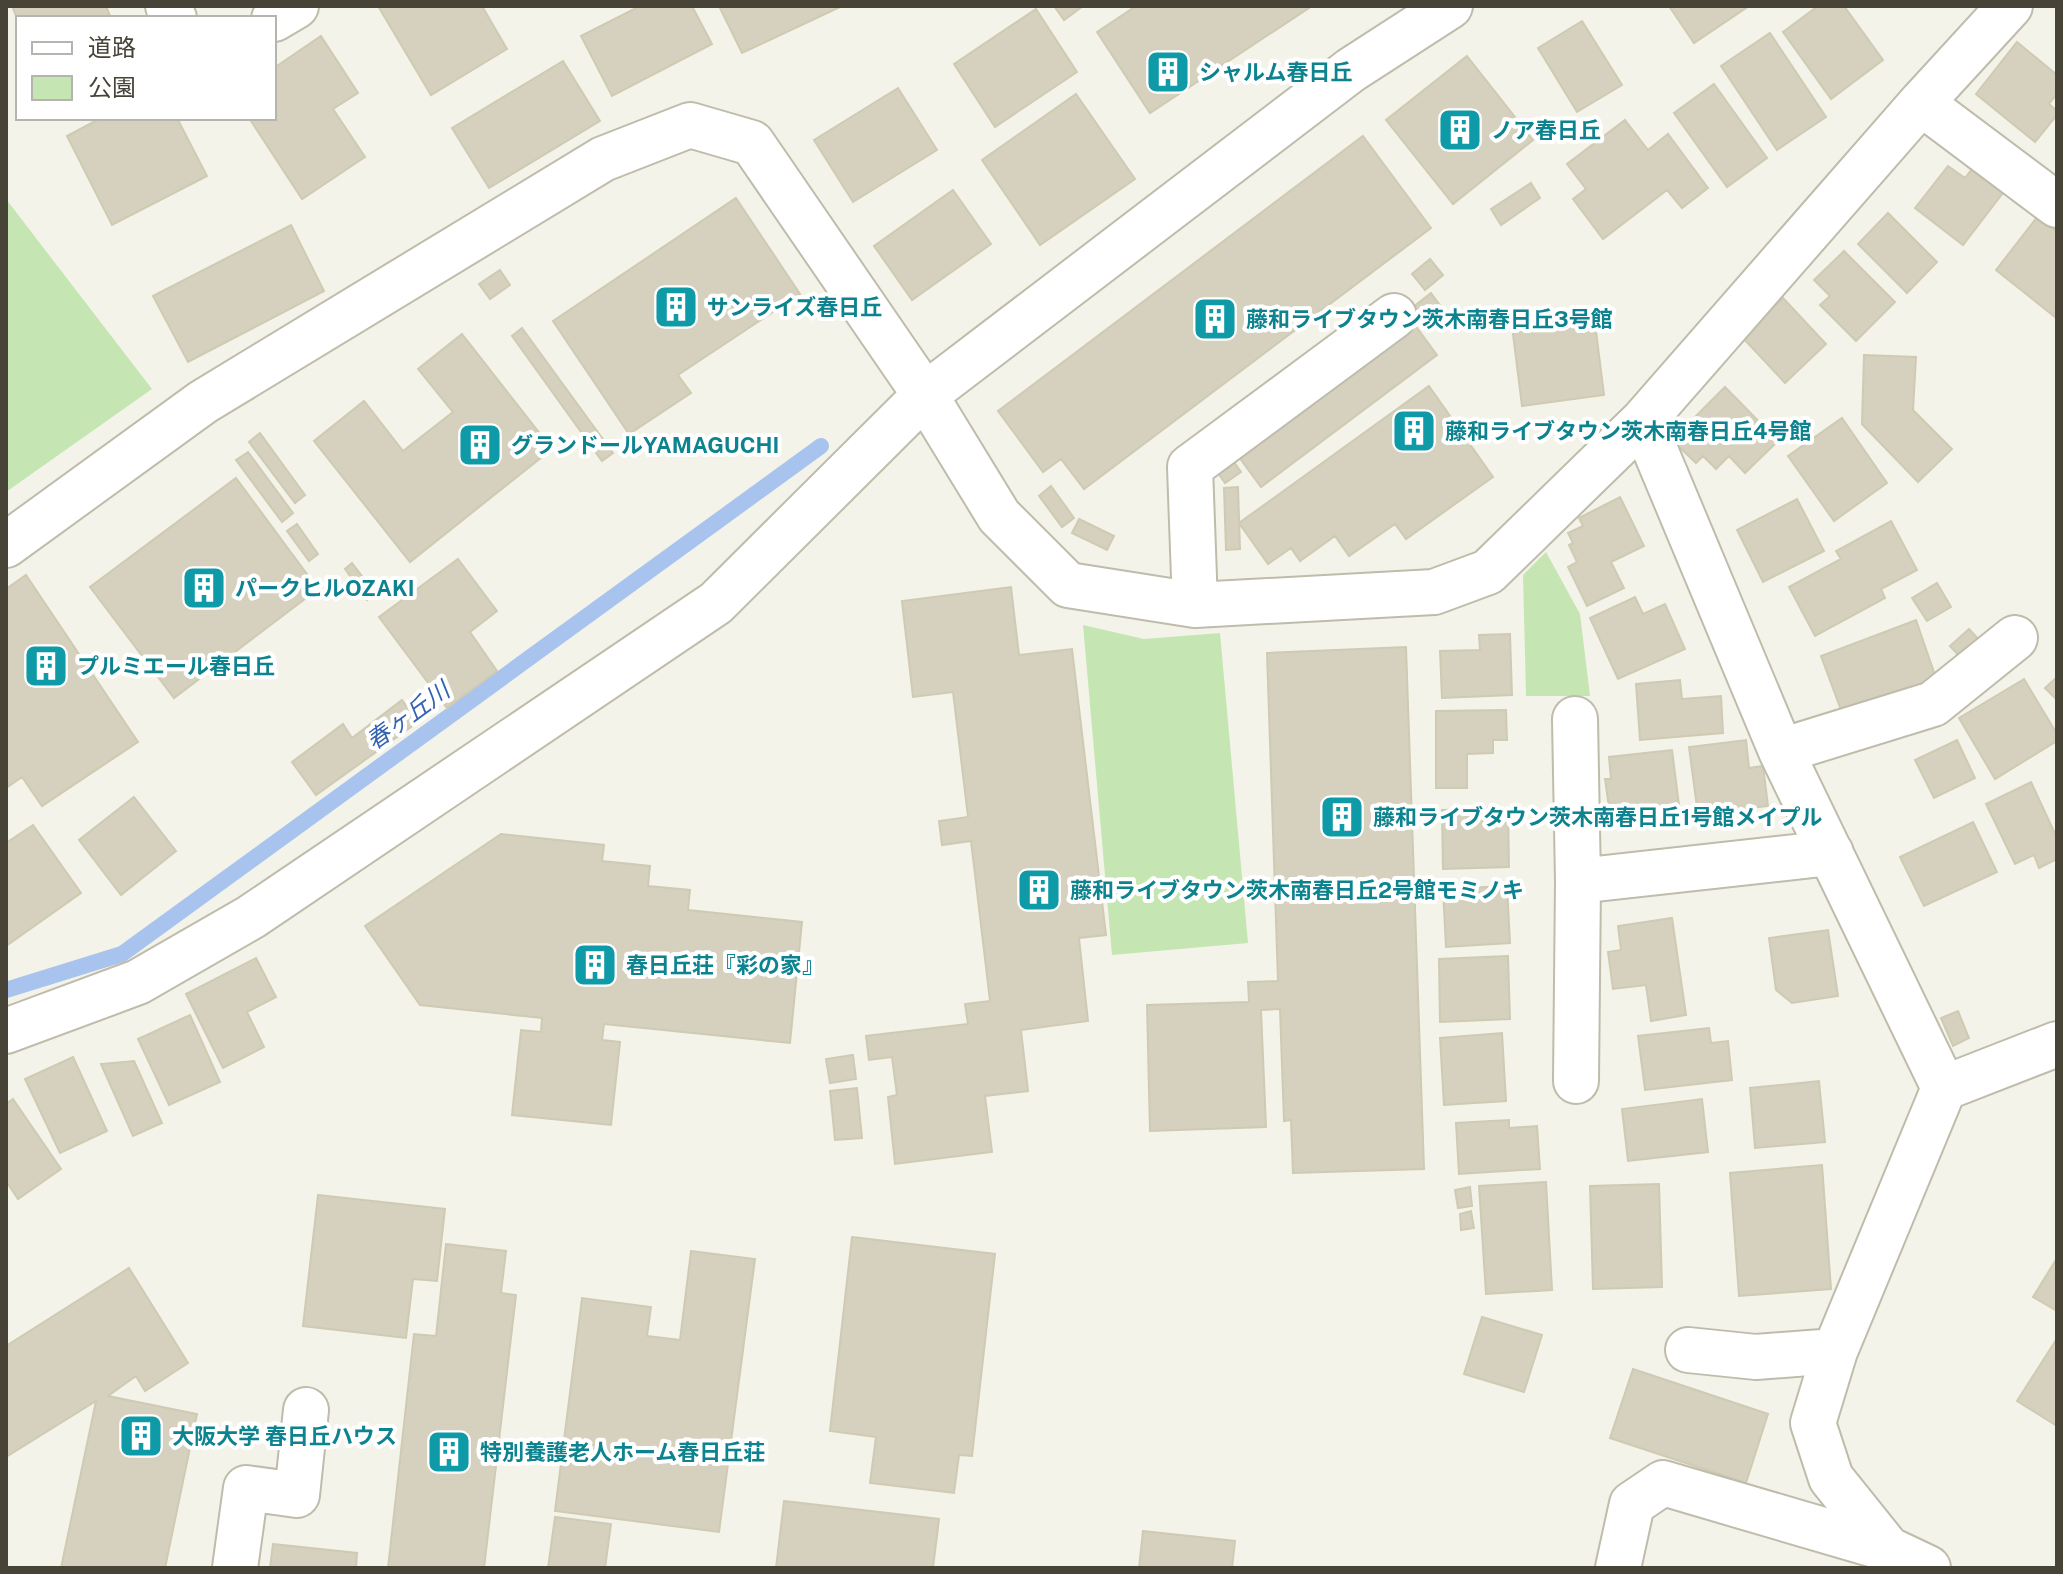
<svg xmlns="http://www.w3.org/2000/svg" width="2063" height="1574" font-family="'Public Sans','Noto Sans JP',sans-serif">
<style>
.green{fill:#c5e6b3}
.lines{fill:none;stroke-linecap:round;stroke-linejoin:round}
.stream{stroke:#a7c3ee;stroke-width:16}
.building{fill:#d5d1be;stroke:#cfcab2;stroke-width:2}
.minor-casing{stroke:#bfbcab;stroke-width:48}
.minor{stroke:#fff;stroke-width:44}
.labels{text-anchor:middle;stroke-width:8;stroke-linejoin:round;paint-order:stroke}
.culture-label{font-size:22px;font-weight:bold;fill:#0d838f;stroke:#fff;text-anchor:start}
.water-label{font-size:24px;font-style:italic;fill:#3462b0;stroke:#fff}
</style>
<rect width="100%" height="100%" fill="#f4f3e9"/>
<!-- green -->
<path class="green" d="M6 199 152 389 6 492Z
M1546 552 1580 614 1590 696H1526L1523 575Z
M1083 625 1144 639 1220 633 1248 943 1112 955Z"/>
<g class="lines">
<!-- stream -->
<path class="stream" d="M6 990 122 954 821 446"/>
</g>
<!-- building -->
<path class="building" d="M12 6H106L111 18H18V21Z
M378 6H482L507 49 431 95Z
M640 6H692L712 44 612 96 581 36Z
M719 6H842L742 53Z
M1054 6H1081L1082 7 1064 20Z
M1136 6H1312L1150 113 1097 32Z
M1669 6H1749L1694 43Z
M1818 6H1844L1883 60 1831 99 1783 32Z
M1036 9 1077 72 995 127 954 64Z
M1582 21 1622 85 1577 112 1538 48Z
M1770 33 1826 117 1777 150 1721 66Z
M321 36 358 93 333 109 365 157 302 199 249 118H274V68Z
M2017 42 2057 75V94L2049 104 2057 111V115L2035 142 1976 94Z
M1467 56 1533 140 1453 204 1386 120Z
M563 61 600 121 489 188 452 128Z
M1714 84 1767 158 1727 187 1674 113Z
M898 88 937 150 853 202 814 140Z
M1076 94 1135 179 1040 245 982 160Z
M101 118H177L207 176 112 225 67 136Z
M1625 120 1648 150 1668 134 1708 188 1682 208 1667 190 1603 239 1573 199 1586 189 1567 164Z
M1363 136 1431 228 1084 489 1061 459 1043 472 998 411Z
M1975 165 2006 189 1963 245 1915 208 1948 166 1965 178Z
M1531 183 1540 198 1501 225 1491 209Z
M953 190 991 244 912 300 874 246Z
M736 198 800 294 678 375 691 393 629 434 553 321Z
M1888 213 1937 262 1907 293 1858 244Z
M2038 216 2057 232V314L2055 317 1996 270Z
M291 225 324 291 188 362 153 296Z
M1844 251 1895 302 1856 341 1820 305 1830 296 1814 280Z
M1430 259 1443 275 1425 290 1412 274Z
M500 270 510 285 490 299 479 284Z
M1431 293 1445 312 1426 327 1412 308Z
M1783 298 1826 344 1785 383 1742 337Z
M1489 308 1491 325 1462 327 1461 311Z
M1594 315 1604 395 1522 406 1512 326Z
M1412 321 1437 355 1261 487 1236 453Z
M522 328 613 453 602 461 512 336Z
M462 334 552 449 410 562 314 441 364 401 403 451 453 412 418 369Z
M1864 355 1916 357 1913 410 1952 449 1918 482 1862 424Z
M1429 386 1493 477 1406 539 1395 524 1349 556 1335 536 1300 561 1291 548 1268 564 1239 523Z
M1725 387 1778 441 1745 473 1729 456 1716 469 1703 456 1696 463 1672 440Z
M1842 418 1887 483 1834 521 1788 456Z
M260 433 305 495 295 503 249 442Z
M248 452 293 513 282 522 236 460Z
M1232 459 1241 472 1225 483 1216 470Z
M236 478 318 589 174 698 90 587Z
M1051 486 1074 518 1062 527 1039 496Z
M1238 487 1240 549 1226 550 1224 488Z
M1620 497 1644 546 1611 562 1624 588 1587 606 1568 567 1577 562 1569 545 1573 543 1568 533 1583 526 1579 518Z
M1797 499 1824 551 1763 582 1737 530Z
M1079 519 1114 536 1107 550 1072 533Z
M1891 521 1917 570 1881 589 1885 598 1815 636 1789 587 1841 559 1836 551Z
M297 524 318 554 309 561 287 531Z
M458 559 497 611 470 632 497 671 447 708 379 617Z
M352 563 375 593 367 600 345 569Z
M26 575 138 742 42 806 22 777 6 788V589Z
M1937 583 1951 607 1927 621 1912 598Z
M1011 587 1019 655 1072 649 1106 935 1079 938 1088 1021 1021 1030 1028 1091 985 1096 992 1152 895 1164 888 1097 897 1095 892 1057 869 1060 866 1036 968 1024 965 1004 990 1001 971 841 942 845 939 821 968 817 953 692 913 697 902 601Z
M1635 597 1643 614 1665 604 1685 649 1618 679 1590 618Z
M1916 620 1938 684 1844 718 1821 656Z
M1969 629 1981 642 1962 659 1950 646Z
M1510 634 1512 695 1442 698 1440 651 1480 650 1479 635Z
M1406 647 1424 1169 1293 1173 1291 1120 1284 1121 1280 1009 1261 1010 1266 1127 1150 1131 1147 1005 1249 1002 1248 982 1278 981 1267 653Z
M2057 677V700L2045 688Z
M2024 679 2057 734V741L1995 779 1959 718Z
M1680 680 1682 699 1721 696 1723 733 1640 740 1636 684Z
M402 700 418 722 316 795 292 762 343 724 352 738Z
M1506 710 1507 740H1493V753L1467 754V788H1436V711Z
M1746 740 1749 768 1763 766 1768 806 1698 815 1689 747Z
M1957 740 1975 778 1934 798 1915 760Z
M1672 750 1680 813 1643 818V811L1610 815 1605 779H1611L1609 757Z
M2031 782 2057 838V859L2039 868 2034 855 2015 864 1986 804Z
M134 797 176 851 121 895 79 840Z
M1508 808 1509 867 1443 869 1442 810Z
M1973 822 1997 872 1924 906 1900 857Z
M33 825 81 893 6 946V843Z
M501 834 604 845 602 861 650 866 648 886 690 890 688 910 802 922 790 1043 604 1024 602 1040 620 1042 611 1125 512 1115 521 1030 541 1032 542 1018 420 1005 365 926Z
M1507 886 1510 943 1446 947 1443 889Z
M1672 918 1686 1015 1651 1021 1646 985 1613 989 1608 952 1621 950 1618 926Z
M1828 930 1838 996 1792 1003 1776 990 1769 938Z
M1508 956 1510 1019 1440 1022 1439 959Z
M256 958 276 997 247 1012 264 1047 223 1068 186 994Z
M1958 1011 1969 1038 1953 1046 1941 1018Z
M190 1015 220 1082 169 1105 138 1039Z
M1709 1028 1711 1043 1728 1041 1732 1080 1645 1090 1638 1036Z
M1502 1033 1506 1101 1444 1105 1440 1038Z
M853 1055 856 1079 830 1083 826 1059Z
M73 1057 107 1131 60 1153 25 1079Z
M134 1061 162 1123 133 1136 101 1064Z
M1819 1081 1825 1142 1755 1148 1750 1088Z
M857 1088 862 1138 835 1140 830 1091Z
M13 1099 61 1169 18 1199 6 1181V1104Z
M1702 1099 1708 1152 1628 1161 1622 1109Z
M1509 1120V1128L1537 1126 1540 1169 1459 1174 1456 1123Z
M1822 1165 1831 1289 1739 1296 1730 1173Z
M1546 1182 1552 1290 1486 1294 1479 1186Z
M1659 1184 1662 1287 1593 1289 1590 1186Z
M1470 1187 1472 1206 1458 1208 1455 1190Z
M318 1195 445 1209 437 1281 413 1279 406 1338 303 1326Z
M1471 1211 1474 1228 1461 1230 1460 1214Z
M852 1237 995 1254 972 1456 959 1455 954 1493 870 1483 876 1437 830 1431Z
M446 1244 506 1251 501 1293 516 1295 484 1568H388L414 1334 436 1336Z
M691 1251 755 1259 719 1532 555 1511 582 1298 651 1307 647 1336 680 1340Z
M2057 1258V1311L2033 1297Z
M129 1268 188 1363 145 1391 136 1376 108 1396 197 1414 165 1568H61L96 1401 6 1457V1346Z
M1482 1317 1542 1335 1524 1392 1464 1374Z
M2056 1340H2057V1426L2017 1401Z
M1633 1369 1768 1414 1746 1483 1610 1438Z
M784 1501 939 1519 933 1568H776Z
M555 1517 611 1524 605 1568H548Z
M1143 1531 1235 1541 1232 1568H1139Z
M273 1544 357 1553 356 1568H270Z"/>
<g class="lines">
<!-- minor casing -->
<g class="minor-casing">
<path id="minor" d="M168 6 174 18
M274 19 296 6
M1921 103 2057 205
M1643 421 1781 751 1944 1088
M6 545 203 402 603 159 690 125 752 143 925 395 999 516 1068 585 1195 605 1434 592 1488 572 1643 421 1921 103 2010 6
M1195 605 1190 467 1394 316
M1575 719 1578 881 1576 1081
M1781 751 1933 704 2015 638
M1578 881 1831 853
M6 1031 138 982 251 917 716 603 925 395 1351 70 1450 6
M1688 1350 1756 1357 1835 1351
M235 1568 246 1488 297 1495 306 1410
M1618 1568 1632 1504 1663 1483 1888 1549
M1928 1568 1888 1549 1831 1478 1813 1423 1835 1351 1944 1088 2057 1044"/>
</g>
<!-- minor -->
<use href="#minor" class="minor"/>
</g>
<!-- icons -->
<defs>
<g id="building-square" transform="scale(2.3)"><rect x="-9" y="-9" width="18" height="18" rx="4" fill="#0f9aa8" stroke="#fff"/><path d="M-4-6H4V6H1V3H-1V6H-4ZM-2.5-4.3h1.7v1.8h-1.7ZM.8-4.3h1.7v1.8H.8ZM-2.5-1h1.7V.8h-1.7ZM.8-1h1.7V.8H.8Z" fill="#fff"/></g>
</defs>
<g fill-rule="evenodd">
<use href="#building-square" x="1168" y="72"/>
<use href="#building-square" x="1460" y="130"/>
<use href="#building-square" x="676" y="307"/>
<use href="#building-square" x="1215" y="319"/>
<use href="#building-square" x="1414" y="431"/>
<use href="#building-square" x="480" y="445"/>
<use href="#building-square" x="204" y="588"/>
<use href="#building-square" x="46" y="666"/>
<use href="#building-square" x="1342" y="817"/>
<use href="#building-square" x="1039" y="890"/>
<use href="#building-square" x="595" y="965"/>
<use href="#building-square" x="141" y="1436"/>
<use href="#building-square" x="449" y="1452"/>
</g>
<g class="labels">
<!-- culture labels -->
<g class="culture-label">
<text x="1199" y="80">シャルム春日丘</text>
<text x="1491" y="138">ノア春日丘</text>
<text x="707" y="315">サンライズ春日丘</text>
<text x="1246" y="327">藤和ライブタウン茨木南春日丘3号館</text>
<text x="1445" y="439">藤和ライブタウン茨木南春日丘4号館</text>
<text x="511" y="453">グランドールYAMAGUCHI</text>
<text x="235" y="596">パークヒルOZAKI</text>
<text x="77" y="674">プルミエール春日丘</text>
<text x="1373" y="825">藤和ライブタウン茨木南春日丘1号館メイプル</text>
<text x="1070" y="898">藤和ライブタウン茨木南春日丘2号館モミノキ</text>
<text x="626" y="973">春日丘荘『彩の家』</text>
<text x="172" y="1444">大阪大学 春日丘ハウス</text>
<text x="480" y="1460">特別養護老人ホーム春日丘荘</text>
</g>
<!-- water labels -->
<g class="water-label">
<text transform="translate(408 716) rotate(-36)" y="8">春ヶ丘川</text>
</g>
</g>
<!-- border -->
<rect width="2063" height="1574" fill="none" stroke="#474437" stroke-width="16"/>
<!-- legend -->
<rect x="16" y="16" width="260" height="104" fill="#ffffff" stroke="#b5b4af" stroke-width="2"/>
<rect x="32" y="42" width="40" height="12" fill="#ffffff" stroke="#b5b4af" stroke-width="2"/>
<text x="88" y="56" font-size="24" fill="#474437">道路</text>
<rect x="32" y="76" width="40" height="24" fill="#c5e6b3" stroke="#b5b4af" stroke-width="2"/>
<text x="88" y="96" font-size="24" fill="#474437">公園</text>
</svg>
